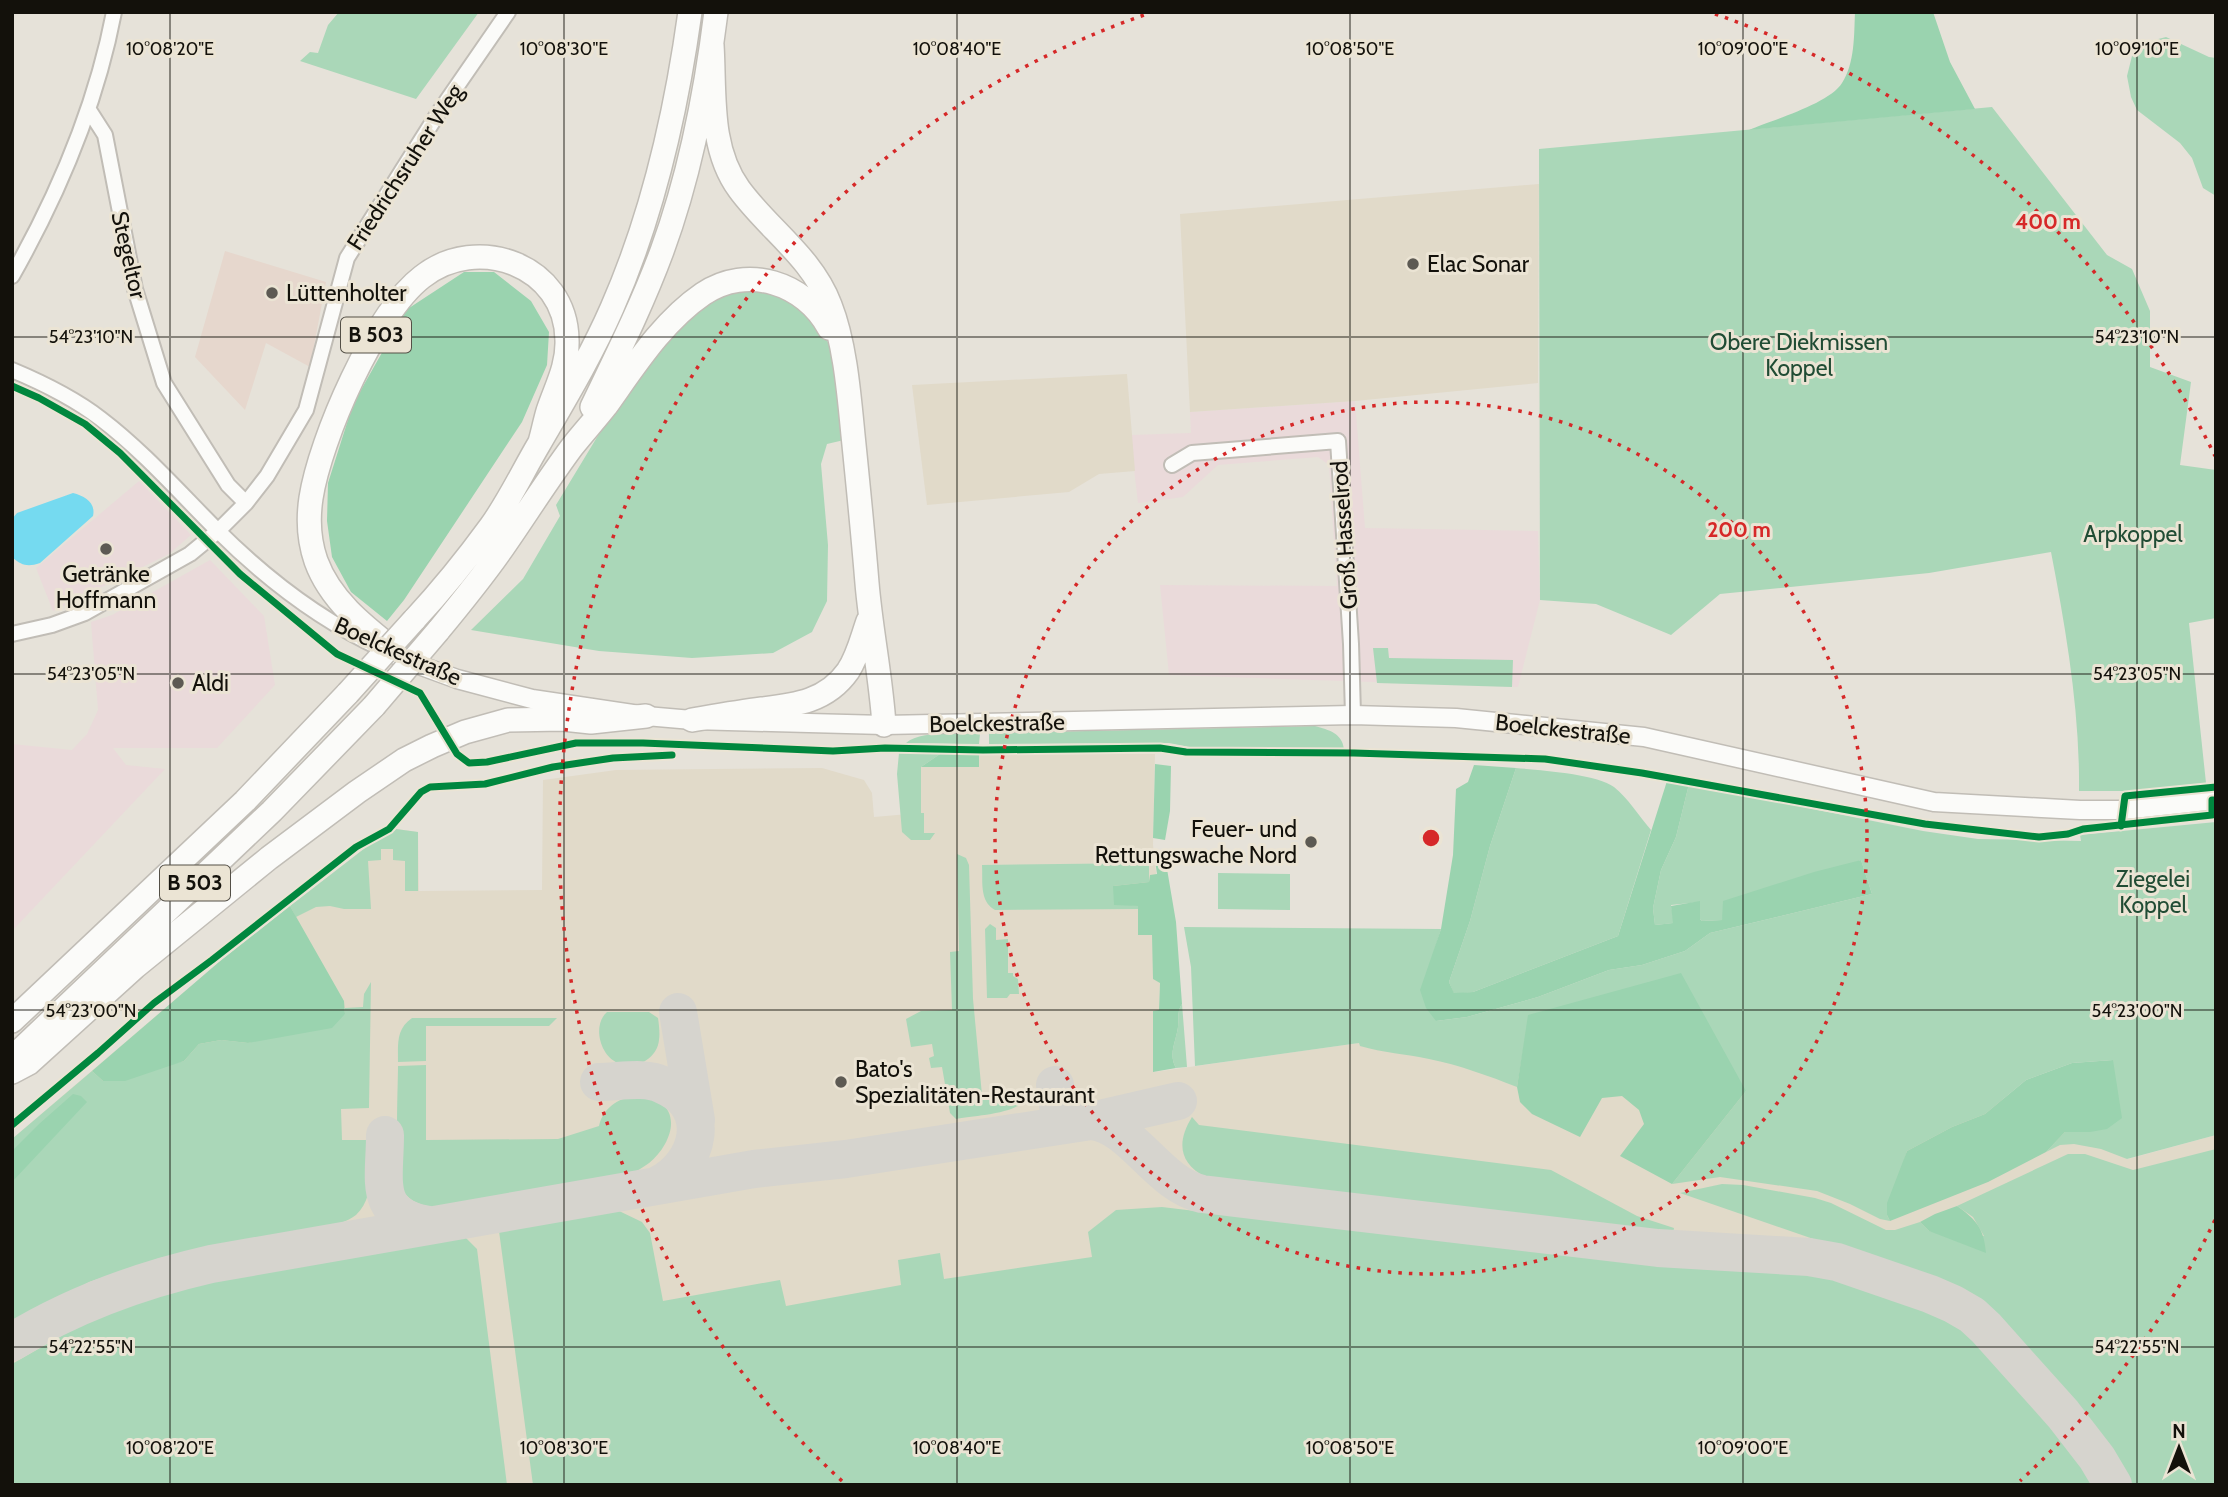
<svg xmlns="http://www.w3.org/2000/svg" width="2228" height="1497" font-family="Cabin,sans-serif">
<style>
.commercial{fill:#eadada}
.built{fill:#e1dac9}
.education{fill:#e6d7cd}
.green{fill:#aad7b8}
.forest{fill:#9ad3af}
.water{fill:#75daf0}
.lines{fill:none;stroke-linecap:round;stroke-linejoin:round}
.taxiway{stroke:#d6d4ce;stroke-width:38}
.minor-casing{stroke:#c1bdb6;stroke-width:18}
.tertiary-casing{stroke:#c1bdb6;stroke-width:21}
.trunk-casing{stroke:#c1bdb6;stroke-width:26}
.minor{stroke:#fbfbf9;stroke-width:14}
.tertiary{stroke:#fbfbf9;stroke-width:18}
.trunk{stroke:#fbfbf9;stroke-width:23}
.trunk-bridge-casing{stroke:#c1bdb6;stroke-width:26;stroke-linecap:butt}
.trunk-bridge{stroke:#fbfbf9;stroke-width:23}
.cycleway-casing{stroke:#ebe4d4;stroke-width:11}
.cycleway{stroke:#00873e;stroke-width:7}
.ticks{fill:none;stroke:#13110b;stroke-width:2;stroke-opacity:0.45}
.ring{fill:none;stroke:#d62828;stroke-width:3.5;stroke-dasharray:3.5 7}
.poi-dot{fill:#5d5a53;stroke:#ebe4d4;stroke-width:2.5}
.labels{text-anchor:middle;stroke-width:6;stroke-linejoin:round;paint-order:stroke}
.shield{fill:#ebe4d4;stroke:#545047;stroke-width:2}
.shield-label{font-size:21px;font-weight:bold;fill:#13110b}
.street-label{font-size:23px;fill:#13110b;stroke:#ebe4d4}
.poi-label{font-size:23px;fill:#13110b;stroke:#ebe4d4;text-anchor:start}
.park-label{font-size:23px;fill:#204c34;stroke:#ebe4d4}
.ticks-label{font-size:18px;text-anchor:middle;fill:#13110b;stroke:#ebe4d4;stroke-width:6;stroke-linejoin:round;paint-order:stroke}
.centre{fill:#d62828;stroke:#ebe4d4;stroke-width:3.5}
.ring-label{font-size:21px;text-anchor:middle;font-weight:bold;fill:#d62828;stroke:#ebe4d4;stroke-width:6;stroke-linejoin:round;paint-order:stroke}
</style>
<rect width="100%" height="100%" fill="#e6e2d9"/>
<!-- commercial -->
<path class="commercial" d="M1355 401 1365 528 1538 531 1540 600 1518 687 1169 675 1160 585 1337 586 1329 465 1318 457 1218 465 1183 497 1138 503 1130 435 1191 433 1190 412Z
M139 481 191 535 169 554 53 611 36 568Z
M210 560 264 616 275 685 217 748H113L126 765 165 769 12 931V744L72 750 87 734 98 710 91 622 112 615Z"/>
<!-- built -->
<path class="built" d="M1539 184 1538 383 1355 401 1190 412 1180 214Z
M1127 374 1135 471 1099 474 1069 492 927 505 912 385Z
M940 754H1155L1153 845 1162 928 1159 1010 1154 1011V1072L1444 1031 1716 963 2128 1159 2216 1135V1485H12V1139L219 962 369 845 396 829 418 832 419 891 542 890 543 780 616 770 822 768 864 780 872 793 874 817 920 813 921 767Z"/>
<!-- education -->
<path class="education" d="M225 251 326 282 310 367 266 343 245 410 195 357Z"/>
<!-- green -->
<path class="green" d="M339 12H479L416 99 300 61 310 52 318 53 328 25Z
M2166 37 2209 57 2216 58V196L2203 188 2192 158 2180 143 2137 110 2131 97 2127 76 2132 56 2143 43Z
M1992 107 2107 255 2132 269 2150 311V367L2191 382 2180 465 2216 470V618L2189 623 2206 783 2128 791H2079C2080 711 2066 630 2051 552L1929 573 1720 594 1671 635 1596 604 1540 600 1539 149Z
M739 288 790 297 823 330 834 358 844 440 827 444 821 464 828 545 827 601 812 632 773 653 692 658 599 651 471 630 523 579 560 516 556 505 605 424 647 365 684 320 715 297Z
M1373 648H1388L1389 658 1513 660 1512 687 1377 683Z
M1315 726C1329 730 1342 733 1344 749L1195 748 1169 743 989 744V733Z
M980 734 979 744 906 743C920 730 960 734 980 734Z
M899 753 940 754 921 767V813H924V833H935L930 840H911L902 832 897 774Z
M1516 768C1539 770 1597 774 1614 787 1628 798 1639 816 1651 830L1618 936 1473 992 1454 994 1449 982 1470 921 1490 846Z
M1689 784 1923 831 1978 839 2081 841 2080 835 2216 822V1135L2127 1159 2101 1149 2074 1144 2060 1145 2046 1152 2065 1132H2090L2113 1060 2072 1063 2026 1080 1985 1114 1952 1127 1907 1151 1887 1215 1890 1221 1880 1219 1850 1204 1817 1191 1720 1177 1672 1184 1746 1091 1529 1015 1517 1087C1489 1076 1459 1065 1429 1059 1406 1054 1383 1053 1360 1046L1359 1043 1195 1066 1191 967 1184 927 1441 929 1432 958 1436 1021 1467 1017 1538 997 1609 970 1642 965 1685 951 1710 933 1872 894 1861 860 1723 917 1722 920 1702 921 1700 919V902L1671 905 1674 923 1655 925 1653 908 1661 870 1676 837Z
M396 829 418 832V891H405V861L393 860V849H381V860L368 861 371 909H344L330 906 316 907 296 917 290 906 369 845Z
M957 854 966 858 969 865 973 999 982 1095 1025 1089C1025 1094 1025 1097 1023 1101 1016 1114 971 1116 956 1119L950 1113 942 1067 931 1068 929 1058 934 1056 932 1044 911 1047 906 1019 921 1011 952 1010 950 952 959 951Z
M1149 863V882L1113 886 1131 905 1139 906V909L995 910C979 901 983 881 982 865Z
M1218 873 1290 874V910L1218 909Z
M990 924 996 928V940L1008 939V973H1013V976L1018 979 1019 994H1010L1007 998H987L985 929Z
M371 982 369 1108 341 1109 342 1140H369C370 1164 376 1196 356 1215 352 1218 346 1221 341 1223L160 1258 89 1282 12 1324V1139L92 1071 103 1081 184 1061 199 1044 221 1040 248 1043 345 1014V1008L363 1007 364 994Z
M1182 1004 1187 1067 1176 1068C1168 1054 1176 1042 1178 1027 1179 1018 1177 1011 1182 1004Z
M607 1012H649L658 1018C659 1025 660 1033 659 1040 657 1059 636 1070 618 1063 600 1056 592 1025 607 1012Z
M412 1018H557L549 1026H426V1061L398 1062C398 1044 396 1029 412 1018Z
M426 1065V1140L558 1139 599 1126C610 1079 694 1090 665 1144 656 1160 644 1168 628 1175L435 1207C423 1206 410 1202 403 1191 394 1177 398 1087 398 1066Z
M1192 1117 1199 1125 1551 1170 1637 1216 1674 1228 1673 1233 1206 1177C1178 1163 1177 1141 1192 1117Z
M2216 1149V1485H2127L2108 1450 2040 1368 1996 1319 1959 1293 1935 1281 1680 1193 1722 1184 1743 1185 1815 1198 1831 1203 1886 1230H1895L1920 1222 1929 1231 1984 1236 1973 1217 1957 1206 2068 1154H2085L2133 1170Z
M1162 1207 1461 1243 1697 1269 1809 1271 1849 1280 1933 1310 1965 1328 2064 1435 2096 1485H533L499 1231 617 1210 642 1222 650 1233 663 1301 780 1280 786 1306 901 1285 898 1260 940 1253 944 1279 1092 1257 1088 1232 1116 1210Z
M464 1236 477 1249 507 1485H12V1364L82 1324 168 1292 245 1275Z"/>
<!-- forest -->
<path class="forest" d="M1855 12H1933L1950 62 1975 109 1749 130C1772 120 1829 104 1842 83 1855 63 1854 35 1855 12Z
M464 272H494L531 301 549 332 547 365 522 422 404 600 387 621 351 592 332 557 327 521 328 483 353 404 406 310Z
M940 754H979V767H921Z
M1155 764 1171 766 1170 811 1165 840 1153 838Z
M1474 765 1516 768 1490 846 1470 921 1449 982 1454 993 1473 992 1618 936 1667 781 1689 784 1676 837 1661 870 1653 908 1655 925 1673 923 1671 906 1700 901V919L1702 921 1722 920 1723 901 1814 872 1861 860 1872 894 1710 933 1685 951 1642 965 1609 970 1538 997 1467 1017 1436 1021 1426 1008 1420 990 1441 929 1453 855 1456 789 1468 782Z
M1154 853 1166 863 1176 922 1182 1004C1177 1011 1179 1018 1178 1027 1176 1042 1168 1054 1176 1068L1153 1072V1011L1159 1010 1160 983 1153 979 1152 935H1138V906L1114 905 1113 886 1149 882 1150 875 1157 874Z
M290 906 344 1001 345 1014 332 1028 248 1043 221 1040 199 1044 184 1061 125 1081H103L92 1071 219 962Z
M1681 973 1746 1091 1672 1184 1620 1156 1644 1124 1639 1110 1622 1096 1602 1098 1580 1137 1532 1114 1520 1102 1517 1087 1528 1015Z
M2113 1060 2122 1118 2107 1129 2090 1132H2065L2046 1152 1988 1182 1890 1221 1887 1215V1203L1907 1151 1952 1127 1985 1114 2026 1080 2072 1063Z
M73 1094 81 1096 87 1102 12 1182V1151L39 1124Z
M1957 1206C1977 1220 1984 1229 1986 1253L1929 1231 1920 1222 1935 1214Z"/>
<!-- water -->
<path class="water" d="M73 493C85 496 96 503 93 516L40 563C28 567 22 566 12 557V519L17 513Z"/>
<g class="lines">
<!-- taxiway -->
<path class="taxiway" d="M678 1012 696 1120
M599 1082C619 1082 645 1076 663 1085 714 1107 700 1164 658 1185
M1055 1085 1061 1125
M1091 1121C1133 1125 1156 1183 1202 1194L1658 1248 1809 1257 1837 1262 1930 1294 1953 1304 1972 1315 1986 1328 2063 1414 2097 1458 2113 1485
M385 1135C385 1181 372 1216 429 1225
M12 1342C74 1304 141 1280 211 1264L754 1169 846 1159 1091 1121 1178 1101"/>
<!-- minor casing -->
<g class="minor-casing">
<path id="minor" d="M89 110 105 135 135 289 164 383 228 485 246 503
M12 276C59 193 96 106 114 12
M12 370C43 383 74 398 101 419 143 451 178 491 216 529 265 578 319 620 382 649
M1172 465 1192 453 1338 441 1351 644 1353 715
M12 634 52 625 85 613 190 554 218 531 246 503 267 476 306 410 347 258 437 115 508 12"/>
</g>
<!-- tertiary casing -->
<g class="tertiary-casing">
<path id="tertiary" d="M408 661 457 679 532 699 646 716 692 720 884 725 1353 715 1456 718 1644 737 1934 802 2080 810H2124L2216 800"/>
</g>
<!-- trunk casing -->
<g class="trunk-casing">
<path id="trunk" d="M712 45C715 93 709 148 739 189 768 229 812 257 830 305 845 343 849 394 853 435 858 484 863 534 867 583 871 631 881 677 884 725
M592 407C617 355 642 305 662 251 690 175 706 92 716 12
M414 620C441 591 467 559 491 526 509 501 523 471 539 444 565 399 591 356 612 308 653 215 676 113 690 12
M438 631C462 602 485 574 506 543 528 511 549 478 572 447 583 433 595 420 606 406 634 367 662 322 703 294 747 264 805 283 829 328
M408 661C372 632 332 605 316 561 309 541 308 518 311 498 320 439 375 313 422 277 477 233 566 265 567 340 568 366 556 387 548 411 545 421 543 432 540 442
M692 720C716 716 739 712 762 709 796 705 827 701 848 671 858 656 862 638 868 621
M12 1021 245 801 348 693
M12 1058 272 811 374 706
M12 1072 29 1063 135 967 269 858 357 792 404 760 432 746 465 732 508 720 563 719 591 722 646 716"/>
</g>
<!-- minor -->
<use href="#minor" class="minor"/>
<!-- tertiary -->
<use href="#tertiary" class="tertiary"/>
<!-- trunk -->
<use href="#trunk" class="trunk"/>
<!-- trunk-bridge casing -->
<g class="trunk-bridge-casing">
<path id="trunk-bridge" d="M348 693 414 620
M374 706 438 631"/>
</g>
<!-- trunk-bridge -->
<use href="#trunk-bridge" class="trunk-bridge"/>
<!-- cycleway casing -->
<g class="cycleway-casing">
<path id="cycleway" d="M12 386 39 398 85 424 120 453 240 574 337 654 420 693 457 754 469 763 487 762 576 743H643L833 751 885 748 983 750 1160 748 1186 752 1354 753 1545 759 1642 773 1925 824 2039 837 2068 834 2083 829 2212 815V800H2216
M2121 826 2125 796 2216 787
M12 1125 98 1053 154 1003 212 960 356 847 389 829 421 792 430 787 485 784 553 767 613 758 672 755"/>
</g>
<!-- cycleway -->
<use href="#cycleway" class="cycleway"/>
</g>
<!-- ticks -->
<path class="ticks" d="M170 12V1485M564 12V1485M957 12V1485M1350 12V1485M1743 12V1485M2137 12V1485M12 337H2216M12 674H2216M12 1010H2216M12 1347H2216"/>
<!-- distance rings -->
<g class="ring">
<circle cx="1431" cy="838" r="436"/>
<path d="M2215 1220A872 872 0 0 1 2020 1481M842 1481A872 872 0 0 1 1147 14M1715 14A872 872 0 0 1 2215 456"/>
</g>
<!-- markers -->
<g class="poi-dot">
<circle cx="1413" cy="264" r="7"/>
<circle cx="272" cy="293" r="7"/>
<circle cx="106" cy="549" r="7"/>
<circle cx="178" cy="683" r="7"/>
<circle cx="1311" cy="842" r="7"/>
<circle cx="841" cy="1082" r="7"/>
</g>
<g class="labels">
<!-- shield labels -->
<g class="shield">
<rect x="341" y="317.5" width="70" height="35" rx="5"/>
<rect x="160" y="865.5" width="70" height="35" rx="5"/>
</g>
<g class="shield-label">
<text x="376" y="342">B 503</text>
<text x="195" y="890">B 503</text>
</g>
<!-- street labels -->
<g class="street-label">
<text transform="translate(405 167) rotate(-57)" y="8">Friedrichsruher Weg</text>
<text transform="translate(129 255) rotate(77)" y="8">Stegeltor</text>
<text transform="translate(1344 535) rotate(-94)" y="8">Groß Hasselrod</text>
<text transform="translate(398 651) rotate(24)" y="8">Boelckestraße</text>
<text transform="translate(997 723) rotate(-1)" y="8">Boelckestraße</text>
<text transform="translate(1563 729) rotate(6)" y="8">Boelckestraße</text>
</g>
<!-- poi labels -->
<g class="poi-label">
<text x="1427" y="272">Elac Sonar</text>
<text x="286" y="301">Lüttenholter</text>
<text x="106" y="582" text-anchor="middle">Getränke<tspan x="106" dy="26">Hoffmann</tspan></text>
<text x="192" y="691">Aldi</text>
<text x="1297" y="837" text-anchor="end">Feuer- und<tspan x="1297" dy="26">Rettungswache Nord</tspan></text>
<text x="855" y="1077">Bato's<tspan x="855" dy="26">Spezialitäten-Restaurant</tspan></text>
</g>
<!-- park labels -->
<g class="park-label">
<text x="1799" y="350">Obere Diekmissen<tspan x="1799" dy="26">Koppel</tspan></text>
<text x="2133" y="542">Arpkoppel</text>
<text x="2153" y="887">Ziegelei<tspan x="2153" dy="26">Koppel</tspan></text>
</g>
</g>
<g class="ticks-label">
<text x="170" y="55">10°08'20"E</text>
<text x="564" y="55">10°08'30"E</text>
<text x="957" y="55">10°08'40"E</text>
<text x="1350" y="55">10°08'50"E</text>
<text x="1743" y="55">10°09'00"E</text>
<text x="2137" y="55">10°09'10"E</text>
<text x="91" y="343">54°23'10"N</text>
<text x="2137" y="343">54°23'10"N</text>
<text x="91" y="680">54°23'05"N</text>
<text x="2137" y="680">54°23'05"N</text>
<text x="91" y="1017">54°23'00"N</text>
<text x="2137" y="1017">54°23'00"N</text>
<text x="91" y="1353">54°22'55"N</text>
<text x="2137" y="1353">54°22'55"N</text>
<text x="170" y="1454">10°08'20"E</text>
<text x="564" y="1454">10°08'30"E</text>
<text x="957" y="1454">10°08'40"E</text>
<text x="1350" y="1454">10°08'50"E</text>
<text x="1743" y="1454">10°09'00"E</text>
</g>
<circle cx="1431" cy="838" r="10" class="centre"/>
<g class="ring-label">
<text x="2048" y="229">400 m</text>
<text x="1739" y="537">200 m</text>
</g>
<!-- border -->
<rect width="2228" height="1497" fill="none" stroke="#13110b" stroke-width="28"/>
<!-- north arrow -->
<g transform="translate(2179 1448)" stroke="#ebe4d4" stroke-width="5" paint-order="stroke">
<path d="M0-5L12 26L0 18L-12 26Z" fill="#13110b"/>
<text y="-10" font-size="19" font-weight="bold" text-anchor="middle" fill="#13110b">N</text>
</g>
</svg>
